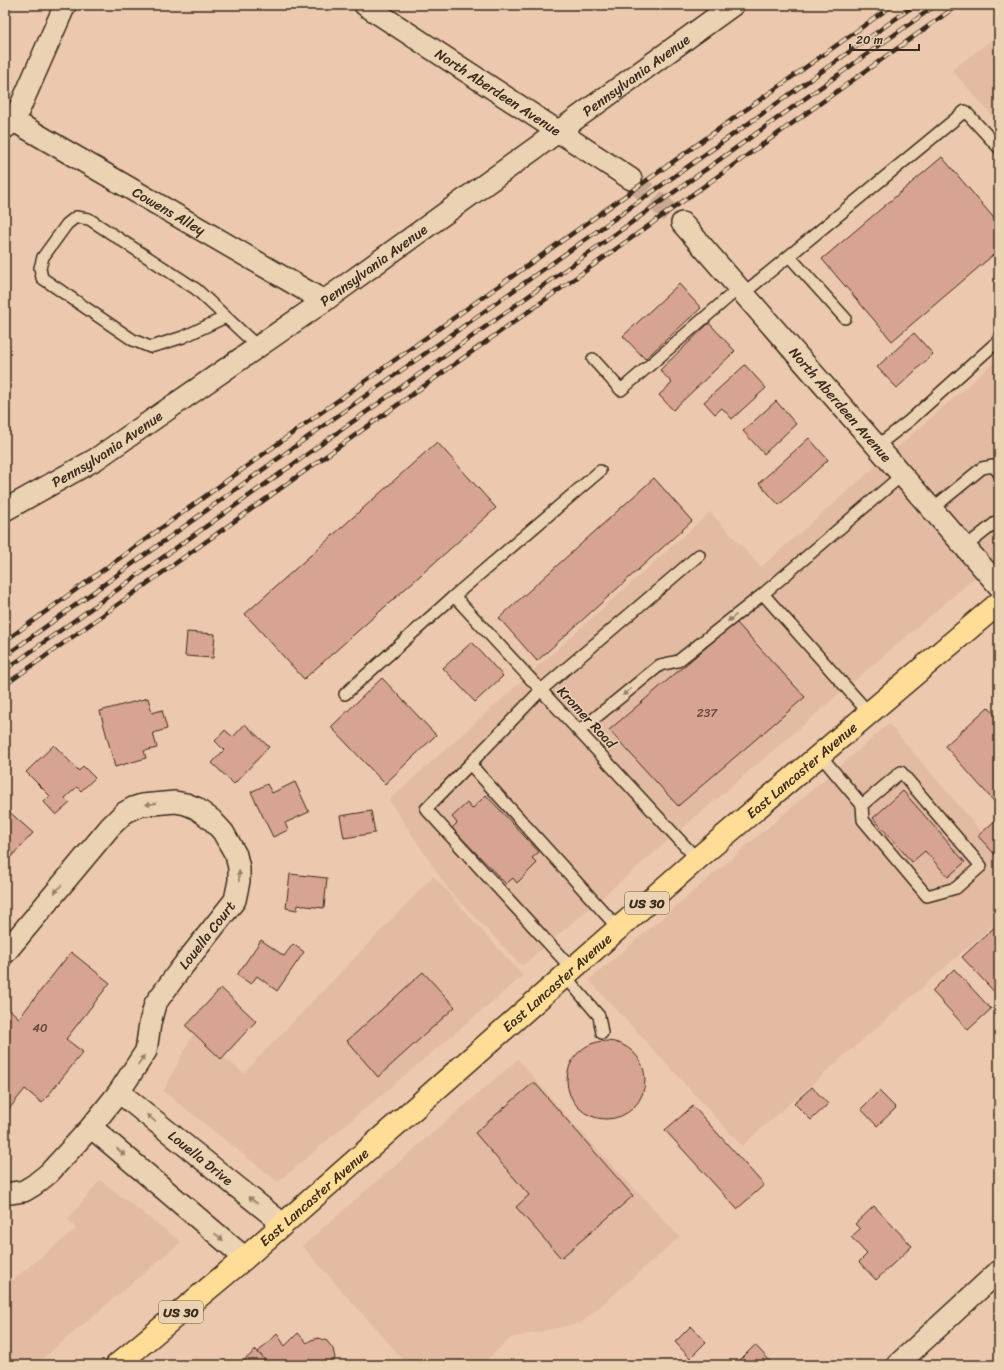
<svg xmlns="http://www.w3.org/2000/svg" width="1004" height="1370" font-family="Sriracha,sans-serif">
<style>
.built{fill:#e3bba3}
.building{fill:#d8a492;stroke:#3b2a1e}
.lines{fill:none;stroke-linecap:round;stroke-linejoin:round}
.minor-tunnel{stroke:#c9a991;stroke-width:21;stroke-dasharray:21 10;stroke-linecap:butt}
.service-casing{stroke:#3b2a1e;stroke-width:14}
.minor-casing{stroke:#3b2a1e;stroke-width:24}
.trunk-casing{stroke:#3b2a1e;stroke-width:25}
.service{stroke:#ebd2b3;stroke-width:11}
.minor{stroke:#ebd2b3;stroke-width:21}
.trunk{stroke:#ffdd96;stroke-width:22}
.rail-casing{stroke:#3b2a1e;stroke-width:4.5}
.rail{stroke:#ebd2b3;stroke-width:3;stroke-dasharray:9;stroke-linecap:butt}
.oneway{fill:#937e68}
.labels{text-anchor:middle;stroke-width:3;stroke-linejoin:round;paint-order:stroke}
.number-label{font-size:12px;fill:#62483b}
.shield{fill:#ebd2b3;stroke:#705c4b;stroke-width:1}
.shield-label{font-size:13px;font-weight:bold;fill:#3b2a1e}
.street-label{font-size:14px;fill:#3b2a1e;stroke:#ebd2b3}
</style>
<rect width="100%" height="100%" fill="#ecc9ae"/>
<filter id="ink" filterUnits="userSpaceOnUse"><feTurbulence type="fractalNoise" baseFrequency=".025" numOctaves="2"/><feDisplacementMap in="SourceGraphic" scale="8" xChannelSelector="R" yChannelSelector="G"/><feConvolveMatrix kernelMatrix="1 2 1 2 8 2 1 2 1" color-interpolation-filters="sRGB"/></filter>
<g filter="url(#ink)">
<!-- built -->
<path class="built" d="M999 34V124L952 70Z
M999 358V557L522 966 448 889 389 800 710 512 761 567Z
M889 724 999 852V920L742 1146 589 980Z
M433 876 523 976 278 1182 163 1091 193 1034 244 1073Z
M518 1059 569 1119 680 1237 581 1323 511 1338 481 1365H408L302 1246Z
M100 1180 181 1242 35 1365H5V1286L76 1229 68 1219Z"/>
<!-- building -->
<path class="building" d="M942 157 999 224V250L892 341 822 259Z
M679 284 701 308 645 359 623 336Z
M709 323 735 351 673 410 659 395 672 383 660 370Z
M914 333 933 354 897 388 877 367Z
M745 365 766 388 732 419 722 408 715 414 704 402Z
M776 401 796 424 764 454 743 431Z
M809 438 828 460 779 505 759 483Z
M437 442 496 508 304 679 245 614Z
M654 478 692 521 537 661 499 618Z
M736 622 805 697 678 806 609 730Z
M187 632 215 634 213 658 185 656Z
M472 642 503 676 475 702 443 668Z
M382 678 436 735 385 784 331 727Z
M148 698 152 713 162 710 167 729 153 733 157 748 144 751 146 758 115 767 100 711Z
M988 707 999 719V807L945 746Z
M245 724 269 747 234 784 212 763 224 750 215 741 225 730 233 737Z
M54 745 79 771 83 766 95 778 81 791 77 787 65 798 70 803 56 815 44 802 50 796 26 772Z
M295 782 309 812 285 823 288 830 273 837 251 792 267 784 272 793Z
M903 791 965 862 948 877 925 851 912 862 873 818Z
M486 795 539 852 532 858 537 863 517 883 513 878 506 884 452 828 457 823 452 817 467 803 472 809Z
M5 808 33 833 8 860 5 857Z
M371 811 375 833 344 838 340 816Z
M999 817V859L978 836Z
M290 874 327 878 324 908 298 905 297 910 286 908Z
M999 923V997L962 957Z
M261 940 284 956 293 944 304 952 277 991 257 976 251 984 237 975Z
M71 952 110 983 66 1039 83 1052 42 1103 25 1089 5 1114V1014L9 1009 19 1018Z
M954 969 991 1009 968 1030 932 991Z
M423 972 455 1007 378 1077 347 1041Z
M221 988 256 1021 221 1059 186 1026Z
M567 1080a39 39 0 1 1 78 0a39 39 0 1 1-78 0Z
M534 1082 633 1196 561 1258 516 1207 529 1195 475 1133Z
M812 1087 828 1104 811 1120 794 1103Z
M879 1091 896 1108 877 1126 861 1109Z
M693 1106 764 1185 737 1209 665 1130Z
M874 1206 912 1246 876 1280 859 1262 867 1254 851 1237 860 1229 855 1224Z
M691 1326 706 1342 690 1358 675 1342Z
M298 1333 307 1343 311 1340 319 1338 327 1341 333 1349 335 1358 333 1362 336 1365H269L258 1352 277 1334 285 1346Z
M755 1345 774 1365H735Z
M256 1350 269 1365H232L233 1363 237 1361 241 1363Z"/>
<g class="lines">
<!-- minor-tunnel -->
<path class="minor-tunnel" d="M631 179 682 223"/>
<!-- service casing -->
<g class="service-casing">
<path id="service" d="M789 256 845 318
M744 293 965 111 999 148
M226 317 183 337 161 344 150 347 133 340 42 278 40 268 43 257 67 224 76 217 89 219 196 289 258 347
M593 359 621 390 739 288
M877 446 909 421 998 341 999 338
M932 509 982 468 993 466 999 473
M965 547 999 520
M763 594 869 713
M454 596 600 471
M345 694 454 596 697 859
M579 731 660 665 678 661 763 594 902 475
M820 755 862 805 863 820 927 896 956 888 981 866 901 772 862 805
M470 764 426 809 572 969
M618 928 470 764 541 690 699 555
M565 976 599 1016 602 1033"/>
</g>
<!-- minor casing -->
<g class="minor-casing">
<g id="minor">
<path id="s1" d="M365 5 631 179"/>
<path id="s2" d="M14 121 324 301"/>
<path d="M5 128 14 121 65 5"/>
<path id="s3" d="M682 223 999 586"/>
<path id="s4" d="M5 510 96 459 324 301 733 5"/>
<path d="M5 953 110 827 124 813 133 808 142 805 175 802 186 804 196 808 212 820 223 832 236 855 239 868V881L235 900 179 971 155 1004 150 1023 146 1051 119 1092 91 1127 49 1173 34 1185 24 1191 5 1194"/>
<path id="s5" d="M119 1092 283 1224"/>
<path d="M91 1127 245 1258"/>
<path d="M897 1365 999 1271"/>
</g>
</g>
<!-- trunk casing -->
<g class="trunk-casing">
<g id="trunk">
<path id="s6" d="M117 1365 245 1258 697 859 999 603"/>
</g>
</g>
<!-- service -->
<use href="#service" class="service"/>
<!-- minor -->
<use href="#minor" class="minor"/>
<!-- trunk -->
<use href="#trunk" class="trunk"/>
<!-- rail casing -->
<g class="rail-casing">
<path id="rail" d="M5 641 312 419 893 5
M5 656 319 429 915 5
M5 670 936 5
M5 685 958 5"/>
</g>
<!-- rail -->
<use href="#rail" class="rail"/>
</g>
<!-- one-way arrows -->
<defs><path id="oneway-solid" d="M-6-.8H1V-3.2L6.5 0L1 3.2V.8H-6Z"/></defs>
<g class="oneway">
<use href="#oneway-solid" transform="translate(732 618) rotate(142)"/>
<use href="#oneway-solid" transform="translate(627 692) rotate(141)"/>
<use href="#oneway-solid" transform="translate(151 804) rotate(173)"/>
<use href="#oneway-solid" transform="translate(239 876) rotate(-89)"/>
<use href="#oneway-solid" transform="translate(58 889) rotate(130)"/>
<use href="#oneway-solid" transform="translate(141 1060) rotate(-56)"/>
<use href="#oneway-solid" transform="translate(151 1118) rotate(-141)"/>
<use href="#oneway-solid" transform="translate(121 1152) rotate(41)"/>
<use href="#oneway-solid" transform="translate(253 1200) rotate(-141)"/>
<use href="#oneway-solid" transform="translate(219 1237) rotate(41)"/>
</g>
</g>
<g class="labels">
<!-- number labels -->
<g class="number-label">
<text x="707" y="717">237</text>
<text x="40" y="1032">40</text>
</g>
<!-- shield labels -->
<g class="shield">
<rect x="625" y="892" width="44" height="22" rx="3"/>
<rect x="159" y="1301" width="44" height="22" rx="3"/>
</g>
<g class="shield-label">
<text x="647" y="908">US 30</text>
<text x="181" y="1317">US 30</text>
</g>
<!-- street labels -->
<g class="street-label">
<text dy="5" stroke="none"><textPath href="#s4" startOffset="767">Pennsylvania Avenue</textPath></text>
<text dy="5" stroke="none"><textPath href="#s1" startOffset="159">North Aberdeen Avenue</textPath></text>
<text dy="5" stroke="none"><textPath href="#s2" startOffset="179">Cowens Alley</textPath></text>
<text dy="5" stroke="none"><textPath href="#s4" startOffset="443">Pennsylvania Avenue</textPath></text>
<text dy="5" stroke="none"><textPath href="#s3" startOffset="241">North Aberdeen Avenue</textPath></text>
<text dy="5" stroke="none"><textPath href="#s4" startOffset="119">Pennsylvania Avenue</textPath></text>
<text transform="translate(587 717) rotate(47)" y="5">Kromer Road</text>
<text dy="5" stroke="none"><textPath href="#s6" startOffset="907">East Lancaster Avenue</textPath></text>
<text transform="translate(207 935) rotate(-52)" y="5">Louella Court</text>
<text dy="5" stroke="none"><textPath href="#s6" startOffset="583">East Lancaster Avenue</textPath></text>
<text dy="5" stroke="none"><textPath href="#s5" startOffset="105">Louella Drive</textPath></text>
<text dy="5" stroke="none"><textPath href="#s6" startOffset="259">East Lancaster Avenue</textPath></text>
</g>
</g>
<!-- margin -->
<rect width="1004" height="1370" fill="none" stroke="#ebd2b3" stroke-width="20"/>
<rect x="10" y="10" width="984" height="1350" fill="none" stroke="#3b2a1e" stroke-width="1.5" filter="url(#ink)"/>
<!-- scale -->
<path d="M850 44v6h69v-6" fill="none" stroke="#3b2a1e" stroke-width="2"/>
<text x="856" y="44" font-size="12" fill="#3b2a1e" stroke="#ebd2b3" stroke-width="3" paint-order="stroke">20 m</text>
</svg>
